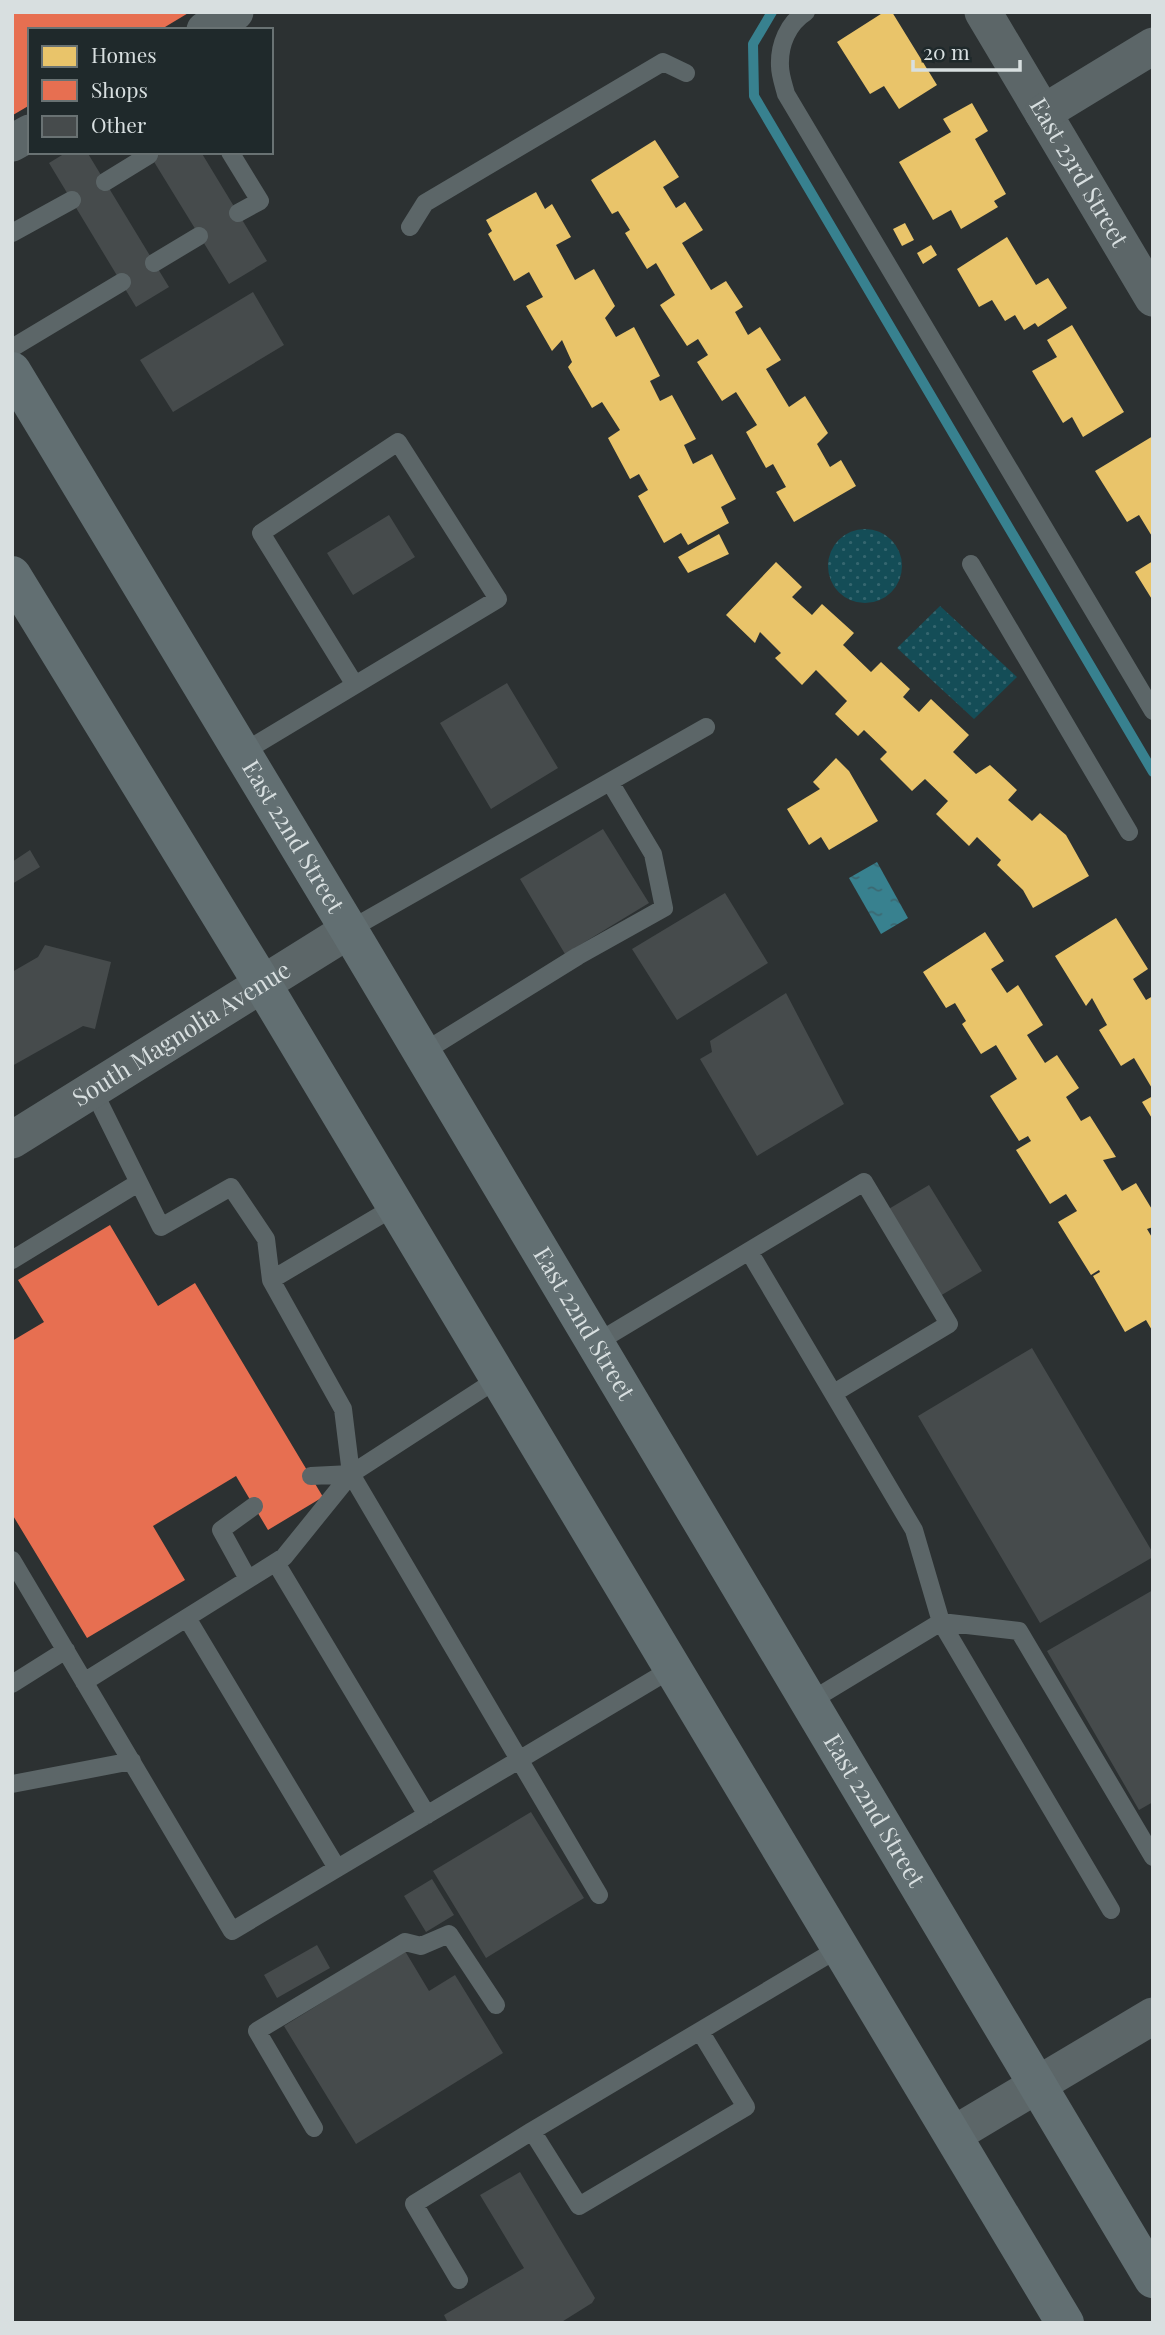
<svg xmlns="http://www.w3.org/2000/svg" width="1165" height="2335" font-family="'Playfair Display',serif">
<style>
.park{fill:url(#park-dots)}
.water{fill:url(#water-ripples)}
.homes{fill:#e9c46a}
.shops{fill:#e76f51}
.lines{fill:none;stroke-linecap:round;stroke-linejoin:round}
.stream{stroke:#38818f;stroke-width:10}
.building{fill:#464b4c}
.lane{stroke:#5c6668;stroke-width:18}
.street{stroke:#5c6668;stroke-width:37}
.primary{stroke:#626f72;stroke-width:38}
.labels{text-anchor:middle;stroke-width:7;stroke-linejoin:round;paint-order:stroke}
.street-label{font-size:24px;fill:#d8dfe0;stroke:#1f292b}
</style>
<defs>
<pattern id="park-dots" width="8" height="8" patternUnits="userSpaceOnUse" patternTransform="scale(1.75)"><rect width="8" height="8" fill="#144d57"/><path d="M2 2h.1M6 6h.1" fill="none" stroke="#35666f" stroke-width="1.8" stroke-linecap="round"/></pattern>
<pattern id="water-ripples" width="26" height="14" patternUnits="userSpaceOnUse" patternTransform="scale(1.75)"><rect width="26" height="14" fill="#38818f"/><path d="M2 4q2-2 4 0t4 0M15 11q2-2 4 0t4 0" fill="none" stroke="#3c6871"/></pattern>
</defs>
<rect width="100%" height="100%" fill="#2c3132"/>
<!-- park -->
<path class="park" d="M828 566a37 37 0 1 1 74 0a37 37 0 1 1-74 0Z
M940 606 1017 677 974 719 897 648Z"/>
<!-- water -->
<path class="water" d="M877 862 908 918 881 934 849 878Z"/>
<!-- homes -->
<path class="homes" d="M884 12H892L937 85 899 109 884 86 870 94 837 42Z
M972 103 988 131 975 139 1006 194 994 201 998 207 961 229 951 210 933 220 899 162 951 132 943 119Z
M655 140 679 177 663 187 676 208 685 202 703 230 682 243 711 290 726 281 743 307 735 312 748 335 760 327 781 360 766 369 789 407 805 396 828 433 817 444 830 467 841 460 856 486 794 522 776 492 786 487 773 464 766 468 746 432 757 425 736 392 722 401 697 362 708 355 698 339 687 346 660 305 675 295 656 263 647 269 625 233 630 230 618 211 612 214 591 180Z
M536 192 545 209 552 204 571 237 556 245 575 280 594 269 615 306 605 318 616 337 634 327 660 376 650 381 660 401 672 395 696 439 684 445 693 464 712 454 736 499 721 507 729 523 688 545 681 533 664 543 638 496 648 490 639 474 630 479 608 438 620 430 602 402 592 408 568 367 572 362 562 340 552 351 526 306 543 297 529 272 514 281 488 234 492 231 486 220Z
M905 223 914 240 902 246 893 229Z
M1007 237 1036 285 1048 278 1067 308 1038 327 1035 323 1024 330 1015 315 1005 321 992 300 979 307 957 269Z
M931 245 937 255 923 264 917 253Z
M1072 325 1124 412 1083 437 1072 417 1063 423 1032 371 1057 357 1047 340Z
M1153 436V538L1139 515 1127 522 1095 471Z
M719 534 729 554 688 573 678 557Z
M1153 561V601L1135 572Z
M776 562 802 587 792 597 812 615 822 604 854 633 843 645 871 672 881 662 910 689 903 697 919 712 931 699 969 735 953 752 976 774 990 765 1017 790 1008 800 1032 821 1040 813 1066 835 1089 876 1033 908 1023 890 997 865 1001 860 977 837 969 846 936 814 948 801 925 779 912 791 880 759 887 752 864 730 858 736 835 714 847 701 816 670 802 685 775 658 781 653 760 632 755 643 726 615Z
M836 758 849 771 878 821 829 850 821 837 809 845 787 809 820 789 813 782Z
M1116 918 1148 969 1133 979 1146 1000 1153 996V1090L1134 1058 1121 1066 1099 1030 1107 1025 1092 998 1086 1006 1055 956Z
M985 932 1004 961 991 969 1007 993 1018 985 1043 1025 1027 1035 1045 1063 1057 1055 1079 1088 1066 1097 1081 1121 1090 1116 1116 1157 1103 1160 1122 1191 1136 1183 1153 1211V1227L1147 1229 1153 1239V1332L1146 1320 1125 1332 1093 1276 1100 1272 1099 1270 1091 1275 1058 1222 1077 1211 1066 1194 1050 1204 1016 1150 1031 1141 1028 1136 1019 1141 990 1096 1017 1079 996 1045 981 1054 962 1024 966 1021 955 1003 946 1008 923 972Z
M1153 1096V1120L1142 1102Z"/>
<!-- shops -->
<path class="shops" d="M12 12H190L160 30H30V105L13 115Z
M110 1225 158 1306 195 1283 323 1497 268 1530 236 1476 153 1526 185 1580 87 1638 12 1514V1341L44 1322 18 1280Z"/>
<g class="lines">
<!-- stream -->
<path class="stream" d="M772 12 753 44 754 96 1153 772"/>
</g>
<!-- building -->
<path class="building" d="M67 152H87L169 287 136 307 49 163Z
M148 152H201L267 261 229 284Z
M253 292 284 345 173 412 140 360Z
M389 515 415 557 353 595 327 553Z
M507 683 558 768 491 809 440 723Z
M603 829 649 903 565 954 520 879Z
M30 850 40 867 12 884V862Z
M725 893 768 963 677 1020 632 949Z
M45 945 111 962 95 1029 83 1026 12 1066V972L38 957Z
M786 993 844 1104 757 1156 700 1059 712 1052 710 1041Z
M929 1185 982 1271 940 1296 887 1210Z
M1032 1348 1153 1553V1557L1040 1623 918 1416Z
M1153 1590V1802L1139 1810 1047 1651Z
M531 1812 584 1898 486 1958 433 1871Z
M432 1879 454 1915 426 1932 404 1896Z
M317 1945 330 1968 277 1998 264 1975Z
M405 1951 429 1991 455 1975 503 2053 356 2144 284 2026Z
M520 2172 595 2298 592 2303 560 2323H448L444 2315 524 2268 480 2195Z"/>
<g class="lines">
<!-- lane -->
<path class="lane" d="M806 12C788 23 779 45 780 66 780 75 784 86 786 94L1153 711
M230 152 260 201 238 213
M105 182 149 155
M410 227 425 203 663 62 686 73
M12 233 72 200
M154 263 199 236
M12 348 122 282
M971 564 1129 832
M242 753 498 599 398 442 261 533 355 685
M349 930 706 727
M422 1053 578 956 664 908 653 854 610 782
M93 1090 161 1227 231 1187 266 1239 271 1280 343 1409 351 1474 599 1895
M750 1253 914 1530 941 1622 809 1702
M12 1260 138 1183
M271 1280 396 1206
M596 1343 864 1182 949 1324 834 1393
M311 1476 351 1474
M12 1560 232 1931 673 1668
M276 1563 427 1815
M248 1579 221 1530 254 1506
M187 1618 337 1868
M941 1622 1019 1631 1153 1857
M941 1622 1111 1910
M84 1682 284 1557 351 1474 499 1378
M12 1684 66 1650
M12 1784 132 1761
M700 2031 746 2107 579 2206 532 2131 841 1947
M314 2128 257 2031 405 1942 421 1946 449 1934 496 2005
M459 2280 414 2204 532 2131"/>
<!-- street -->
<g class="street">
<path id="s1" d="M983 12 1153 298"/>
<path d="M205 30 235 12"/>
<path d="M1043 113 1153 46"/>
<path d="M12 143 30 133"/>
<path id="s2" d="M12 1140 349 930"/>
<path d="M953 2135 1153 2016"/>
</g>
<!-- primary -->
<g class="primary">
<path id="s3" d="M12 371 349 930 1153 2279"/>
<path d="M12 575 263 985 1065 2323"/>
</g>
</g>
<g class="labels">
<!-- street labels -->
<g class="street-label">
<text dy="8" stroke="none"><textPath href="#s1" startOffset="187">East 23rd Street</textPath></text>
<text dy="8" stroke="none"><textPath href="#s3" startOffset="544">East 22nd Street</textPath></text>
<text dy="8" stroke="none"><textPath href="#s2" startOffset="200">South Magnolia Avenue</textPath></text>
<text dy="8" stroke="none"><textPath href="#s3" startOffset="1111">East 22nd Street</textPath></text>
<text dy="8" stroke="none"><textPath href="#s3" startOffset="1678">East 22nd Street</textPath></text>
</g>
</g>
<!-- border -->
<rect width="1165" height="2335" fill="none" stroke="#d8dfe0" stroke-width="28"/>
<!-- legend -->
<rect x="28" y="28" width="245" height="126" fill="#1f292b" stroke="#697273" stroke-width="2"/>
<rect x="42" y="46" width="35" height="21" fill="#e9c46a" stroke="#697273" stroke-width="2"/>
<text x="91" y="63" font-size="21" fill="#d8dfe0">Homes</text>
<rect x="42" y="80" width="35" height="21" fill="#e76f51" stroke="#697273" stroke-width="2"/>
<text x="91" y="98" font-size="21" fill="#d8dfe0">Shops</text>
<rect x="42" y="116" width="35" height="21" fill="#464b4c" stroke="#697273" stroke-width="2"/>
<text x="91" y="133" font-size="21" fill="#d8dfe0">Other</text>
<!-- scale -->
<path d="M913 60v10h107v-10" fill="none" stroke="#d8dfe0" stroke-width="3.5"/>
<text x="923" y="60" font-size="21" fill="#d8dfe0" stroke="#1f292b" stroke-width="5" paint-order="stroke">20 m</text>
</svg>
